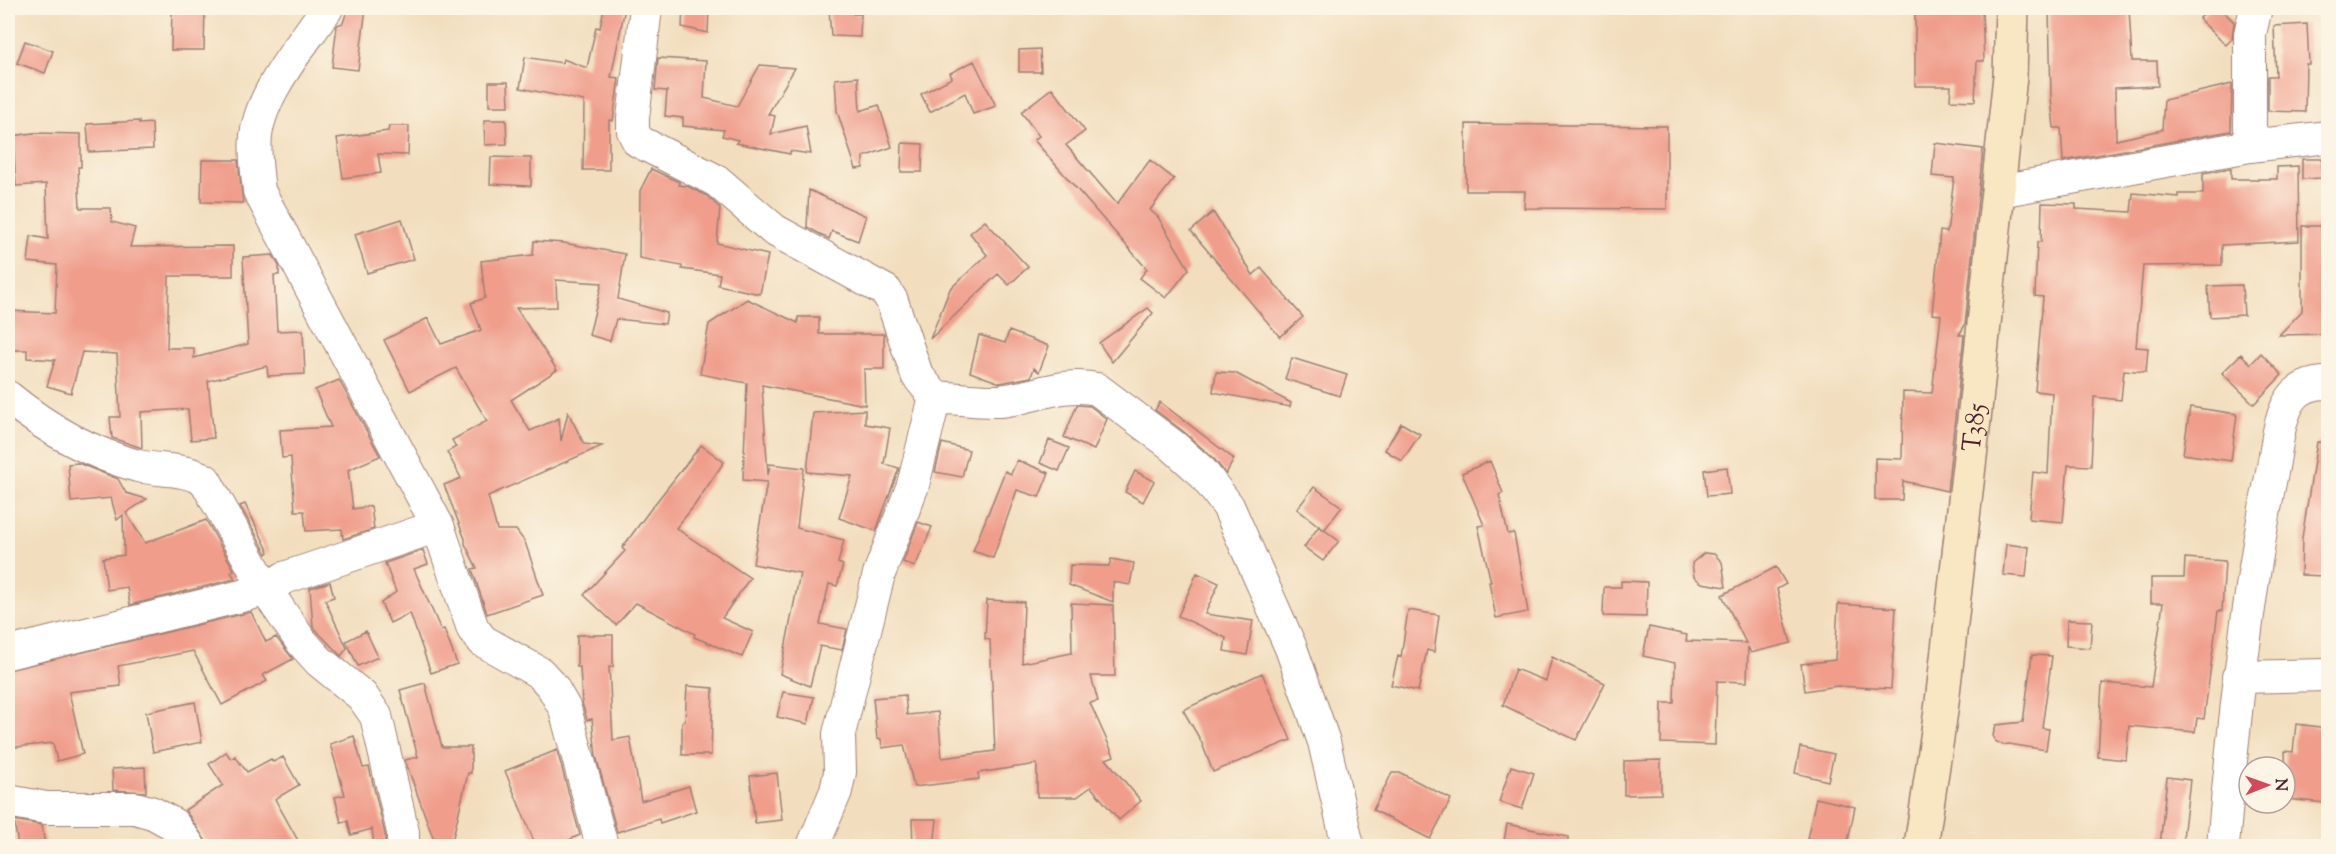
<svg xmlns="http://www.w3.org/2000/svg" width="2336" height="854" font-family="'Sorts Mill Goudy',serif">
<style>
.building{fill:#f09d8b}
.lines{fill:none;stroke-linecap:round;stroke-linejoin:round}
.street-casing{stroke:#9e7e74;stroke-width:34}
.secondary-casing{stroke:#9e7e74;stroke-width:36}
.street{stroke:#fff;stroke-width:32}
.secondary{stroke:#f9e7c3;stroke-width:33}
.labels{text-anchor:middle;stroke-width:4.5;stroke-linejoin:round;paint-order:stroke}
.street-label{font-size:26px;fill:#4a1f2b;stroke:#fcf5e5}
</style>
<rect width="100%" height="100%" fill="#fcf5e5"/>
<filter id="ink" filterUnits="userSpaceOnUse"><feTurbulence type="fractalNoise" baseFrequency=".0167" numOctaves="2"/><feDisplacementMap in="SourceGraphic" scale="12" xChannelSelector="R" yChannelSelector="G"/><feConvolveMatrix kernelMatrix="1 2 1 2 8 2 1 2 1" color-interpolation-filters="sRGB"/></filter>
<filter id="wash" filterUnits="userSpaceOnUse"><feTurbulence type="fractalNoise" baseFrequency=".008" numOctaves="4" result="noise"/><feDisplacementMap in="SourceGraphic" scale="24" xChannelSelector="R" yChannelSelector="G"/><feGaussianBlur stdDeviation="1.35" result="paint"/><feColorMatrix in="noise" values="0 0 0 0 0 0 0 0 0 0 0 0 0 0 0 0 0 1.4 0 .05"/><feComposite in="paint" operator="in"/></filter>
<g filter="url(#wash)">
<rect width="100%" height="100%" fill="#f2debe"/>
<g id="blocks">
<!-- building -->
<path class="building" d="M172 8H205L204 50H171Z
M348 8H366L358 70 332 67 337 25 343 23Z
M604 8H625L611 77 619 78 613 121 609 120V170H583L584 101 520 88 525 57 562 63 563 59 587 68 596 27 600 28Z
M683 8H709L708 33 682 27Z
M829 8H854L853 14H861L860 37 831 36Z
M2049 8H2129L2132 61H2157L2158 86 2115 88 2116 140 2162 130 2164 100 2232 84 2231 131 2063 161 2061 128H2054L2051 98Z
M2210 8H2220L2234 22 2232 39 2226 45 2199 19Z
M1982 10 1984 61H1977L1975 101 1950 100 1951 86H1915V12Z
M2307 24 2309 64H2306L2305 112 2268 111V76H2276L2274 26Z
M25 41 53 51 45 73 17 63Z
M1040 49 1041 72H1019V50Z
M658 58 706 61 704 98 737 106 760 65 795 68 768 114 775 116 771 134 806 126 811 154 790 151V154L736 143 738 140 722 136 724 130 683 126V118L665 116 667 91 655 90Z
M974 61 996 106 973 114 965 93 930 112 921 94 952 78 950 73Z
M858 77 860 111 879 105 892 147 863 157V168L856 169 837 111 835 79Z
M489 82H508L509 106H489Z
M1052 88 1085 131 1066 145 1117 204 1150 160 1174 179 1150 210 1158 217 1189 269 1166 298 1140 278 1147 269 1034 140 1039 136 1021 112Z
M484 120H506L507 144 485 145Z
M139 121V124L152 123 153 149 89 152 87 124Z
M1466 124 1667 126V209L1524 208 1525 191H1466Z
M389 126H409L408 155 378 154 381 173 343 178 337 138 388 131Z
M33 133 81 134V167H78L80 208H111L112 222 135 228 130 247 233 246V276H169L167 348H194V358L248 344 243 257 273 255 279 266V275H274L277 331 303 330 305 374 268 376 267 366 208 381 214 438 191 440 188 409 141 412 142 448 112 438 110 417H120L117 354 82 352 71 393 47 386 55 360 27 358V350H8V311L55 313 57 265 28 262 31 236 48 239 46 184 16 186 13 136Z
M902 143 923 144 922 172H901Z
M1935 143 1983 149 1965 325 1959 335H1964L1947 491 1903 481 1902 500H1875V458L1902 459 1903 392 1932 393 1941 315 1932 314 1940 231 1947 232 1954 178 1932 176Z
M491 157 531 158V186L490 184Z
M2302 159H2322V178L2302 179Z
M202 160H238L243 203 201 202Z
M2298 166 2299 241 2222 245V265L2143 266 2136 347 2148 348 2146 372 2124 370 2121 400 2094 397 2091 466 2068 465 2063 522 2029 519 2033 472 2048 474 2052 393 2035 391 2043 297 2035 296 2037 242H2041L2042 203 2076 204V209L2131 212 2133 193 2179 197V194H2203V173L2231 168V179H2277V167Z
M651 169 679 182V185L687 186 707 196 720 208 717 243 768 255 760 294 718 285 720 274 682 269V266L639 258 640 191Z
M809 190 866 216 858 241 832 231 829 239 807 227Z
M1213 212 1253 275 1261 268 1303 317 1280 337 1191 231Z
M402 219 414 259 367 273 355 234Z
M985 221 1028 267 1009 285 998 274 930 339 950 289 987 255 970 233Z
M2302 226H2328V334L2279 335 2302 311Z
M534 241 564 243 625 254 618 299 667 313 665 324 616 319 610 341 589 335 602 283 556 280 557 307 516 308 557 370 511 400 530 431 559 418 561 441 568 412 584 444 602 446 488 496 497 530H516L525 542 543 595 487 614 472 569 477 568 465 544V539L444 485 461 478 447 452 456 447 452 440 487 421 456 368 410 391 384 340 428 318 441 344 481 330 471 303 485 298 481 261 533 255Z
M2242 285 2244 315 2210 317 2208 286Z
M747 299 798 323V317H819V334H884V369H864L865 405 762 385 768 475 770 464 804 468 797 528 844 540 838 563 843 565 837 586 829 584 820 624 847 629 842 650 820 646 810 686 780 674 800 573 753 564 767 482 743 480 747 383 700 374 709 324Z
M1148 308 1153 313 1112 362 1099 343Z
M1009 331 1049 346 1039 372 1034 368 1031 377 1000 383 970 372 979 335 1005 343Z
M2261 353 2282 375 2254 404 2222 373 2241 354 2251 364Z
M1292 358 1347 375 1340 396 1285 379Z
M1216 372 1235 373 1291 403 1290 407 1213 392Z
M339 380 380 456 348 470 353 509 371 506 374 529 343 539 342 529 306 531 304 511H295L291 457 282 458 280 430 331 427 315 390Z
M1160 402 1234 459 1226 474 1214 459 1184 432 1155 410Z
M1077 405 1090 406 1107 419 1094 450 1064 437Z
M2190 407 2237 414 2231 461 2183 454Z
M865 410V424L890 428 884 464 899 468 876 531 839 518 852 476 807 472 813 413Z
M1401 423 1420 434 1402 461 1385 450Z
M1049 440 1069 448 1059 471 1040 463Z
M2317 442 2328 443V572H2324V576L2301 575 2302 538Z
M942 443 969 450 962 477 935 472Z
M701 445 724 462 694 506 676 528 750 578 722 618 753 632 742 657 694 637 695 634 636 603 616 625 584 595 625 551 622 548 650 510Z
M1017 460 1049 473 1039 497 1017 490 993 558 973 551 1005 471 1011 474Z
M1490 461 1503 493 1499 495 1508 534 1514 533 1528 612 1496 618 1489 582H1491L1478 526 1484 525 1462 473Z
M78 463 118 479 126 493 147 499 126 513 145 543 206 520 234 570 231 572 235 579 130 605 127 587 107 590 103 558 124 555 123 515 117 520 111 498 71 502 68 464Z
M1727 467 1730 494 1707 496 1704 470Z
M1135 471 1154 481 1143 502 1125 492Z
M1314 487 1342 507 1324 530 1297 509Z
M245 504 269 552 267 554 240 506Z
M918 522 932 527 915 567 903 562Z
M1319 526 1339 541 1323 561 1304 547Z
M2006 544 2029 547 2026 577 2003 575Z
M423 550 428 564 414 569 441 630 444 629 457 664 431 673 410 613 390 623 381 603 396 592 385 563Z
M1704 553 1714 554 1722 562 1726 587 1702 583 1694 577 1692 563Z
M2185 558 2225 561 2222 611H2218L2204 719 2197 718 2195 732 2129 726 2126 760 2098 757 2102 683 2151 687 2163 603H2151V578H2184Z
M1111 559 1134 563 1130 585 1113 582V602L1069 585 1070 565 1109 566Z
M1776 567 1786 584 1777 589 1791 643 1751 653 1748 647 1747 682 1717 681 1715 745 1661 743 1662 703H1674L1675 663 1643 656 1649 627 1687 635 1686 641 1746 643 1722 595Z
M1197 573 1219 583 1205 614 1253 621 1247 655 1224 651 1226 638 1178 616Z
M1621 581 1647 582 1646 617 1603 616 1604 587H1621Z
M330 582 334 597 325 600 347 648 341 656 313 627 310 588Z
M987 600 1024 602 1022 663 1072 653 1071 603 1113 605 1115 676H1091L1098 701 1090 703 1114 756 1106 759 1141 801 1119 820 1091 787 1077 797H1037V764L978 773 979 779 914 787 904 745 882 748 881 739H877L873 698 905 695 907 715 938 712 942 758 995 751 990 640 985 639Z
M1838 604 1896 608 1891 689 1837 686 1805 691 1801 664 1835 660Z
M1408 610 1439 615 1434 652 1427 650 1418 691 1391 685 1398 656 1401 657Z
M251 612 266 642 276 637 293 659 263 675 267 681 222 705 193 651 118 666 121 686 69 692 83 754 57 761 53 743 8 748V670Z
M2067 620 2092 621 2090 648 2066 646Z
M366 631 378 657 358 666 346 641Z
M577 635H613V667H609L613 740 630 737 641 801 689 786 696 811 660 823 659 819 617 832 596 756 592 719 587 720 582 703 580 667H577Z
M2032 655 2052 656 2042 728 2049 729 2046 750 2009 744 2003 745 1995 741 1993 735 1996 725 2023 722Z
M1552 657 1605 683 1576 740 1503 705 1515 669 1546 681Z
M1262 673 1291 740 1213 772 1201 741 1183 710Z
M425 683 442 747H471V773H468L451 846H436L405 760 418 757 400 690Z
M687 686 713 688 711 755H682V722L685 721Z
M783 692 814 697 808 724 777 717Z
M195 702 202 742 153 752 146 712Z
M2296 724 2328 728 2325 803 2287 799 2285 751 2293 752Z
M354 736 363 768 369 767 385 834V846H374L372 829 351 835 348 821 341 823 335 797 345 795 330 744Z
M1800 747 1834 754 1828 781 1795 773Z
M557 750 580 835 556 846H536L505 771Z
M226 752 231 759 235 756 247 772 271 759 273 762 283 757 299 785 275 799 301 846H209L185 810 223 785 209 764Z
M1661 760V794L1624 795V761Z
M1511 766 1534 773 1522 809 1499 802Z
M145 767 146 792 113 790 112 769Z
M777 773 782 820 755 823 750 776Z
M1392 773H1401L1451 799 1430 839 1373 810Z
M2167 777 2190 780 2182 846H2160Z
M1816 798 1855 807 1847 846 1807 839Z
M912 819H937L934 846H913Z
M14 820 42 825 45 846H18Z
M1507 824 1568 837V846H1503Z"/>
</g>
</g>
<g filter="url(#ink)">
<use href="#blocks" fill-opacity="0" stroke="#9e7e74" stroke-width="1.5"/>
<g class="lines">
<!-- street casing -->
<g class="street-casing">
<path id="street" d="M327 8C303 44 261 92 256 136 254 154 257 172 259 191L438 526 473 629 483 641 540 673 552 686 565 709 602 846
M646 8 633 118V131L638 141 717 181 774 230 886 291 892 301 917 375 935 397C956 398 979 402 1000 401 1033 398 1064 381 1097 389L1172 445 1202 472 1228 506 1291 648 1324 742 1348 846
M2250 146V34L2256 8
M1999 191 2250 146 2328 137
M8 397C47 429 89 453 138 466 161 471 184 468 205 480L266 590 301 641 319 661 362 696 376 716 403 832V846
M8 653 266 590 284 578 438 526
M2238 677 2328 675
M8 801 46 808H135L153 813 173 824 189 846
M813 846 836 791 840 772 839 734 879 574 913 485 935 397
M2223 846C2234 721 2247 596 2272 472 2277 449 2278 417 2292 398 2301 386 2315 383 2328 383"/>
</g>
<!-- secondary casing -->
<g class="secondary-casing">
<g id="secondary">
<path id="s1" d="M1921 846 1941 711 1971 448 2010 76 2012 8"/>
</g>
</g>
<!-- street -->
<use href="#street" class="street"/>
<!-- secondary -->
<use href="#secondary" class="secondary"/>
</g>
</g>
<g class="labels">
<!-- street labels -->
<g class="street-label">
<text dy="9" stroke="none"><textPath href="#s1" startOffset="422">T385</textPath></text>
</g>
</g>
<!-- margin -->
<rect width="2336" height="854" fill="none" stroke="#fcf5e5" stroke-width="30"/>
<!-- north arrow -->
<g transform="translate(2267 785) rotate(89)"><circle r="28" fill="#fcf5e5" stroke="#b59f9b" stroke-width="1.5"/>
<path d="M0-4.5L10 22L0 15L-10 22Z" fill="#d1495b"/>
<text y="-9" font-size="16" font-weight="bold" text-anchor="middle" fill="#4a1f2b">N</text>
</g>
</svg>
